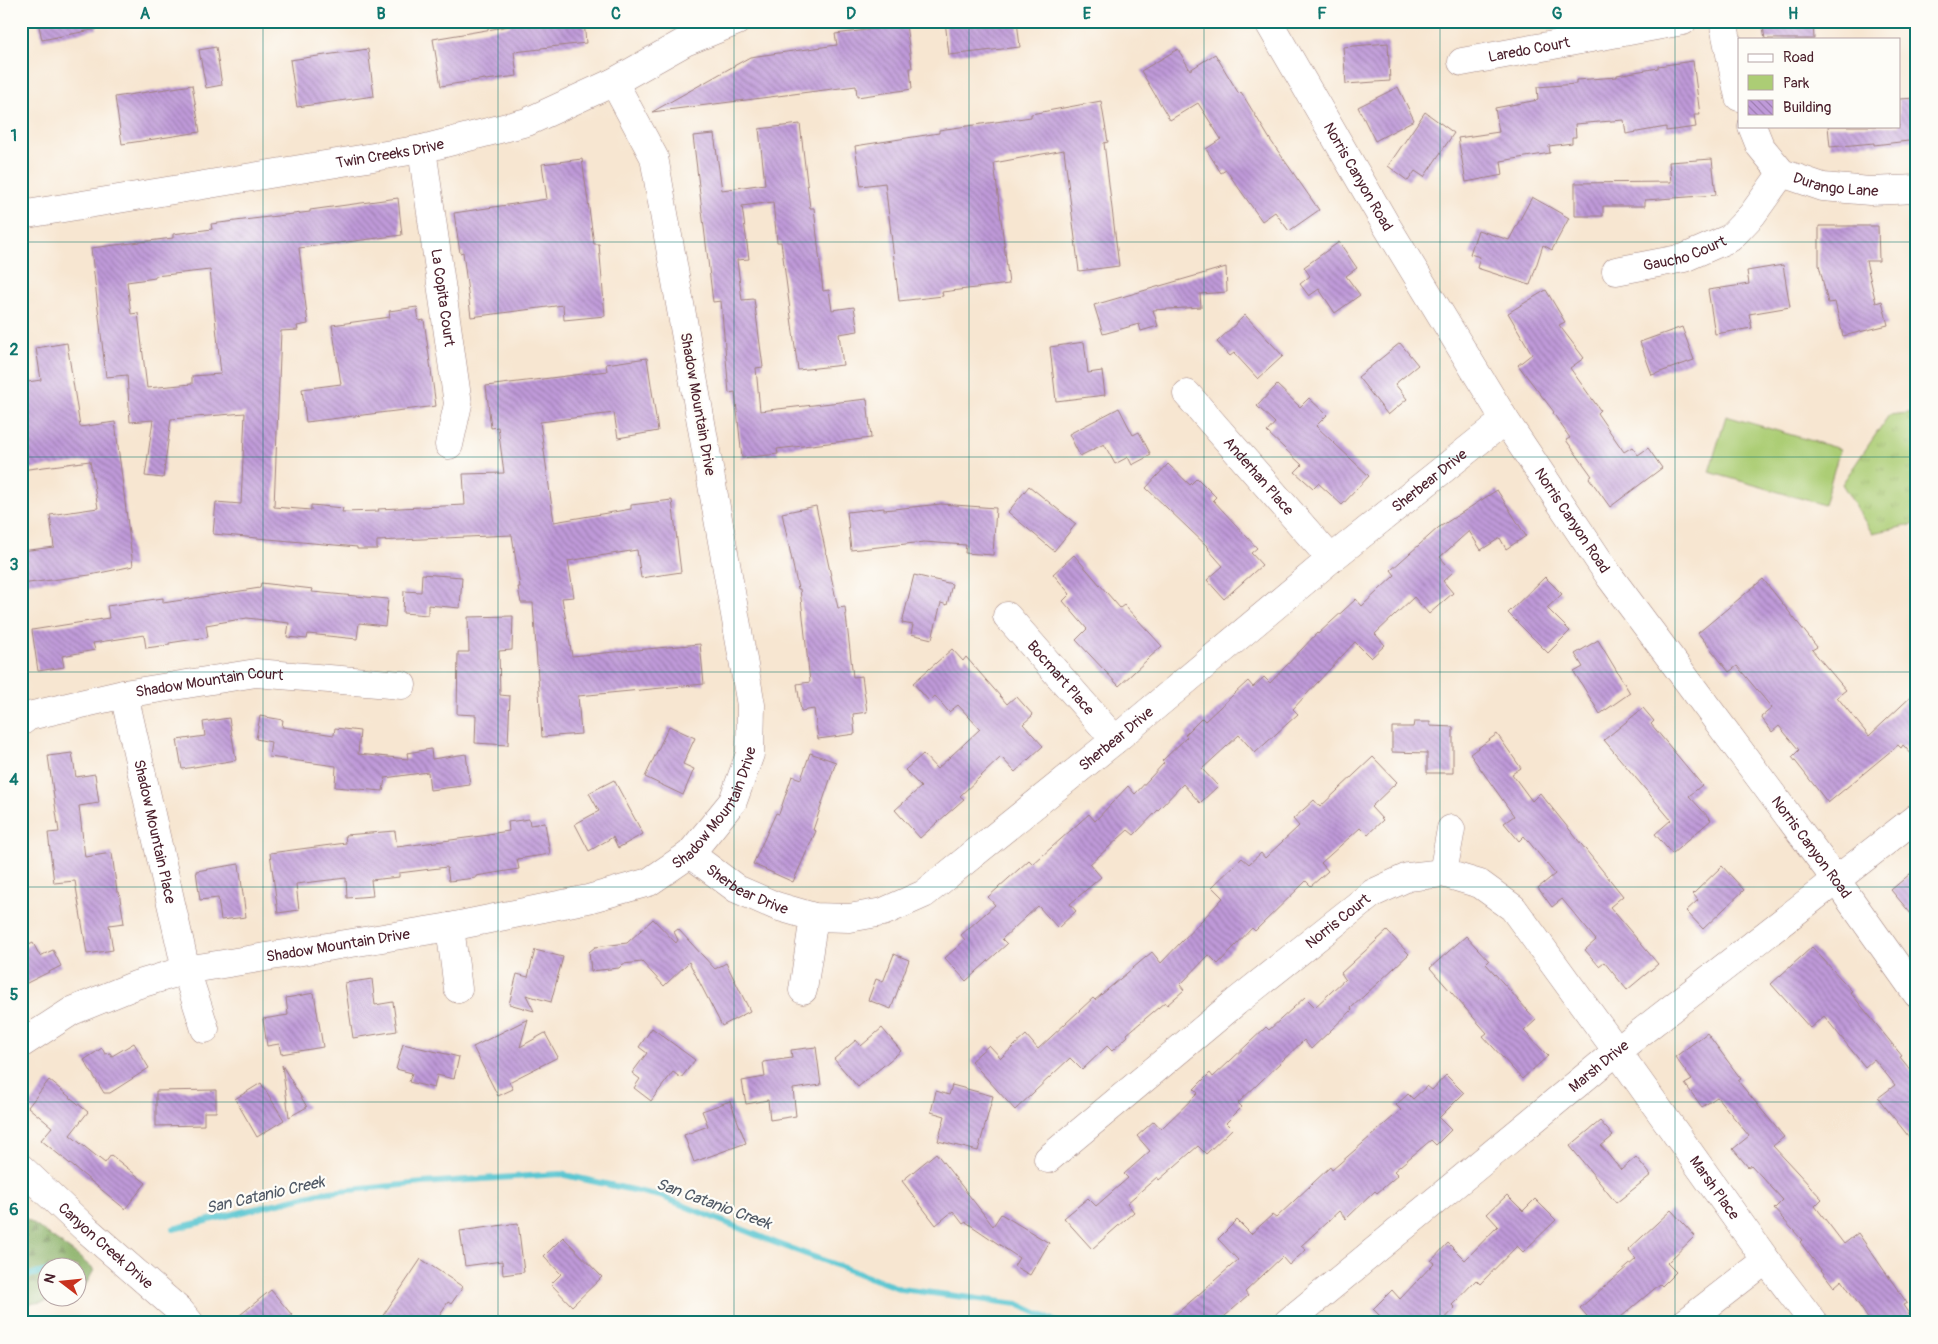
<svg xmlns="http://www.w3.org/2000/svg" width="1938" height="1344" font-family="Pangolin,sans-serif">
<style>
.grass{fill:url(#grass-tufts);stroke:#7b7650}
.forest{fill:url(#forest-firs);stroke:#6a6848;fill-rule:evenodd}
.park{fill:#accd75;stroke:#7b7650}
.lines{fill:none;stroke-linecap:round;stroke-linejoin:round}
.stream{stroke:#5ac6d1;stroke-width:6}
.building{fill:url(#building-back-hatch);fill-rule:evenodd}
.minor-casing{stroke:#a0827e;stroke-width:29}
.minor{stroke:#fff;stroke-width:28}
.grid{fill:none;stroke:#0f766e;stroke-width:1;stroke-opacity:0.55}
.labels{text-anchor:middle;stroke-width:4.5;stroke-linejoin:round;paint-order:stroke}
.street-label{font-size:15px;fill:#4a1f2b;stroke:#fdfcf7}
.water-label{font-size:16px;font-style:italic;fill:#505965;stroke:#fdfcf7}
.neatline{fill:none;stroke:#0f766e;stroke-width:2}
.grid-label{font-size:16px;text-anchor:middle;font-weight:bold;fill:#0f766e}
</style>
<defs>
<pattern id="grass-tufts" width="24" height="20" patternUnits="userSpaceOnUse" patternTransform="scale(1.25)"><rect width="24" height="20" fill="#accd75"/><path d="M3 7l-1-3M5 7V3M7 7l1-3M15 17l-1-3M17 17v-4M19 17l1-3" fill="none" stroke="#96b065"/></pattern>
<pattern id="forest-firs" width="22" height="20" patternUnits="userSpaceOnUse" patternTransform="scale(1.25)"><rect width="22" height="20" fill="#89b066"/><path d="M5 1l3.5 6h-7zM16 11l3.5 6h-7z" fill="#728f54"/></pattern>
<pattern id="building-back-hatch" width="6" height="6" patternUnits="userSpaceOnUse" patternTransform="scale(1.25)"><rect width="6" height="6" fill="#bf9ad9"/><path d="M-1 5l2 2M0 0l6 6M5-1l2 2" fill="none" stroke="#9d7db0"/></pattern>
</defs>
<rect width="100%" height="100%" fill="#fdfcf7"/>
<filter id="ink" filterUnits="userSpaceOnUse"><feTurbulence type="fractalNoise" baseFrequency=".02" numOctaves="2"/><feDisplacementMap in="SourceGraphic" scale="10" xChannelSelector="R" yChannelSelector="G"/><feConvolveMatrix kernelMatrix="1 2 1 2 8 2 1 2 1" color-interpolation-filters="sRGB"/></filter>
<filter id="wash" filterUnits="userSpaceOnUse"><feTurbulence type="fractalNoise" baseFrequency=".0096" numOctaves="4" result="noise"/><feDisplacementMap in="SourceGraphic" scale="20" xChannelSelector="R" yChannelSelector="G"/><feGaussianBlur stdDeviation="1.12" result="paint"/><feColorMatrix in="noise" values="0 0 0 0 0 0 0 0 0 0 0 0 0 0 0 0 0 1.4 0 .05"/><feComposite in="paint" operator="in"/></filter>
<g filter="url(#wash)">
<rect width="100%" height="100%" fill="#f7e6d1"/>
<!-- grass -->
<path class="grass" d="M1917 412V524L1872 533 1842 484 1889 415Z"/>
<!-- forest -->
<path class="forest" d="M21 1215 78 1256 94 1270 79 1297 21 1305ZM48 1266H78V1296H48Z"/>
<!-- park -->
<path class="park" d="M1726 416 1840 449 1824 505 1709 472Z"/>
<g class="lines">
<!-- stream -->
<path class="stream" d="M173 1229 319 1193 423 1183 560 1174 660 1196 776 1243 901 1289 1018 1304 1058 1323
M21 1277 48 1271"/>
</g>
<g id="blocks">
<!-- building -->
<path class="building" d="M38 21H96L97 29 42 40Z
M510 21H584L586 43 541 48V49L514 52 517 76 486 80 485 79 441 86 433 39 510 26Z
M945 21H1017L1020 47 949 55Z
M1762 21H1813L1814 39H1765Z
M906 25 912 68H910L912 89 857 97 856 86 652 112 750 57 837 45 835 34Z
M1388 43 1390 81 1346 84 1343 47Z
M216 47 222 85 206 88 199 50Z
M368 49 374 96 297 107 290 60Z
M1178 49 1190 70 1215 54 1239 94 1241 92 1271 141 1319 210 1289 231 1275 212 1262 221 1226 170 1221 173 1206 149 1221 139 1198 103 1170 120 1141 71Z
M1693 61 1700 115H1694L1696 127 1666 131V127L1626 134 1624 120 1575 124 1576 137H1572V143L1549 146 1550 153 1501 161 1503 175 1466 182 1458 138 1499 132 1495 108 1538 100 1537 87 1576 84V80L1617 77V75L1658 68V66Z
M192 85 200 132 122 144 115 97Z
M1398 87 1414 120 1375 141 1358 107Z
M1917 98V140L1874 145V143L1830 147 1828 126H1899V99Z
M1101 101 1108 142 1104 143 1119 266 1079 271 1064 150 994 163 1009 284 942 292 943 296 899 301 885 183 861 186 855 146 939 133V130L1031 117V114Z
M1425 112 1454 133 1424 177 1415 171 1408 181 1388 166Z
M800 124 810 208H814L823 291 829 290 832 310 854 307 858 331 839 334 843 365 798 370 781 242H777L773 202 742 206 749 259 737 260 742 300 754 299 763 367 756 368 760 411 867 399 871 438 777 449 778 454 742 458 735 392 729 393 721 301 713 302 693 136 714 134 722 190 765 184 759 129Z
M582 159 594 244H599L605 316 564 320 563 305 471 317 463 252 460 253 454 213 547 199 542 164Z
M1712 159 1716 195 1645 200V206H1603V216H1575V183L1671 182 1669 162Z
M1532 197 1569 218 1552 250 1543 245 1530 285 1477 268 1480 257 1470 254 1478 230 1509 240Z
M398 198 402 235 299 248 308 324 297 326 298 330 281 331 274 507 311 510V505L343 508 342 512 379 511 378 509 465 505 463 474 504 473 498 427 491 428 486 386 607 371 606 364 647 358 658 431 618 438 614 413 540 422 554 522 631 509V505L672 500 681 572 641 578 637 550 568 561 574 597 562 598 572 656 700 644 704 684 578 696 581 734 542 737 533 603H521L518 587H520L512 535 377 541V549H357V547L213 534 216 502 241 504 245 413 171 419 163 478 145 476 153 420 130 422 127 375 106 377 91 248 173 238V234L212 229 211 224 310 212V210ZM210 270 221 374 192 376V384L147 388 138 313 131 314 127 282 155 278V276Z
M1819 226H1878L1879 261H1866L1876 303 1882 301 1888 325 1843 336 1835 302 1828 303 1819 265Z
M1339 242 1357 268 1346 276 1360 295 1335 313 1319 289 1309 296 1300 284 1310 276 1304 267Z
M1783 265 1790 307 1749 314 1752 328 1715 334 1708 290 1749 284 1747 271Z
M1226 267 1227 292 1200 294 1201 307 1153 310 1158 326 1141 331 1139 324 1103 334 1094 305Z
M1546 290 1565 322 1559 325 1584 358 1570 368 1600 410 1597 413 1624 452 1632 447 1638 455 1648 448 1662 468 1610 507 1589 478 1592 476 1566 440 1570 438 1553 413 1554 412 1518 365 1532 354 1508 313Z
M417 307 419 321 424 320 436 406 306 422 302 389 341 384 332 325 390 317 389 311Z
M1245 315 1283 356 1258 379 1234 353 1230 356 1217 342Z
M1682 327 1694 360 1652 375 1640 342Z
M1084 342 1088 373 1102 371 1105 395 1056 401 1050 347Z
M67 343 80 427 115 422 133 566 90 575 21 584V551L54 547 50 515 98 508 90 461 21 470V383L41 380 36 348Z
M1400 343 1418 365 1395 384 1407 399 1388 415 1358 377Z
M1277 385 1300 407 1309 398 1327 415 1316 426 1369 476 1342 505 1318 483 1313 488 1295 472 1302 465 1267 432 1275 423 1257 406Z
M1119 408 1133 435 1139 432 1151 455 1132 465 1128 457 1115 464 1104 444 1080 456 1069 434Z
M1168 464 1190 485 1197 478 1216 497 1213 500 1257 548 1251 553 1262 565 1224 599 1207 580 1223 566 1208 549 1209 548 1146 488Z
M1029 486 1076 524 1054 551 1008 512Z
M1497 490 1526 536 1506 549 1500 538 1481 550 1469 531 1440 557 1453 572 1443 581 1453 593 1429 614 1414 597 1375 634 1385 645 1371 658 1355 642 1293 709 1298 714 1255 753 1239 735 1202 769 1218 786 1200 803 1183 784 1134 835 1128 830 1090 864 1101 877 1070 904 1076 911 1058 928 1038 906 1002 939 1007 944 966 981 945 958 965 940 961 935 995 905 988 897 1029 860 1033 864 1089 814 1095 821 1128 786 1135 794 1164 763 1162 761 1187 737 1185 735 1202 718 1205 721 1248 681 1253 687 1264 677 1270 683 1317 633 1318 634 1356 599 1362 606 1395 575 1391 570 1438 528Z
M941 504 996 508 993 555 965 553 966 545 924 542 851 550 847 512 884 508V510Z
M816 506 826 553H825H826L838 608 845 607 853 677 862 676 867 712 853 714 855 734 818 739 814 709 801 711 797 684 810 682 800 589H798L782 513Z
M1074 555 1120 608 1124 605 1162 646 1119 686 1076 640 1087 629 1063 601 1070 594 1053 574Z
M422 574 462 577 460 608 428 605V615L403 613 404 591 421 592Z
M914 575 952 584 947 605 941 603 932 639 911 634 913 625 902 623Z
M1545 577 1562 594 1547 608 1570 631 1548 653 1508 613Z
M1763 579 1817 647 1812 650 1846 690 1837 697 1869 736 1917 691V760L1903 745 1901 748 1898 745 1828 803 1792 757 1799 750 1779 726 1772 732 1761 717 1772 708 1737 666 1729 672 1698 633Z
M261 583 313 589 312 592 388 599 385 626 359 623 357 639 308 634 307 639 287 637 289 623 247 618 206 625 208 637 169 643V645L146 648 144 635 93 643 95 650 62 656 64 667 38 671 32 630 109 618 107 606 163 598V603L260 588Z
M513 616 512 650 499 651 500 695 510 696 508 745 475 743 476 715 457 714 458 652H469L468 617Z
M1598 640 1630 693 1600 714 1574 672 1583 667 1575 654Z
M952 649 963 661 966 657 1007 704 1016 696 1033 715 1023 724 1043 746 1015 772 1001 757 960 796 964 799 920 838 895 810 921 787 905 770 923 754 937 769 980 729 958 705 949 712 935 696 929 701 913 683Z
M1643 708 1654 721 1651 724 1702 785 1689 796 1711 820 1672 854 1655 834 1671 820 1604 740Z
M260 716 283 720 282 727 334 735 335 728 360 731 358 754 408 759 407 753 431 749 432 759 466 754 470 785 430 790 428 772 385 778 383 791 335 787 336 766 269 757 271 742 256 739Z
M229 718 236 760 182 769 177 740 205 736 203 722Z
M1414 722H1430V726L1453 727V773H1427V753L1392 752V727H1413Z
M669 726 695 738 683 764 694 769 683 795 645 777Z
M1497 734 1521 768 1512 774 1532 801 1540 793 1623 896 1610 907 1658 964 1627 990 1604 962 1599 966 1585 950 1596 940 1562 899 1552 907 1538 888 1555 874 1524 836 1519 841 1504 823 1514 816 1470 754Z
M72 753 76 777 95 774 99 803 79 806 85 857 112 853 117 892H119L124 923 109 925 113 950 87 954 75 881 54 883 48 833 59 832 48 756Z
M810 753 836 762 813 830 816 831 793 882 753 864 776 813 779 814 792 776 801 779Z
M1373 757 1397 782 1371 807 1383 820 1367 835 1360 828 1321 863 1328 871 1311 886 1306 881 1255 931 1252 928 1218 964 1209 955 1180 985 1184 990 1167 1005 1165 1002 1127 1034 1128 1036 1112 1051 1107 1046 1082 1070 1070 1058 1015 1110 971 1061 989 1045 1001 1058 1026 1035 1038 1049 1093 998 1095 1000 1152 952 1161 963 1223 898 1212 887 1242 858 1249 864 1261 853 1265 858 1299 826 1293 819 1314 800 1320 807Z
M614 780 643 834 618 848 613 837 589 851 575 824 599 811 589 793Z
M529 819 530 825 545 823 550 854 517 859 519 869 476 876V878L449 881 447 867 399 873V877L371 880 373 896 347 898 346 878 296 884 299 910 278 913 270 853 346 843 345 835 395 831 397 847 489 835 488 834 509 831 508 822Z
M239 864 246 917 221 920 218 898 200 900 196 871Z
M1722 866 1744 890 1703 929 1686 911 1698 900 1693 894Z
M1917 868V921L1891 890Z
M653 919 676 943 678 940 674 932 678 929 715 969 726 963 750 1011 722 1026 689 962 664 986 642 962 623 964 619 968 591 971 589 952 595 947 627 943Z
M1387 931 1409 954 1351 1008 1352 1010 1311 1049 1304 1040 1238 1103 1242 1107 1226 1123 1232 1129 1206 1154 1198 1146 1159 1180 1157 1177 1127 1203 1134 1212 1092 1249 1064 1218 1088 1198 1096 1206 1128 1178 1124 1174 1150 1151 1137 1136 1154 1121 1161 1129 1198 1093 1194 1089 1210 1073 1213 1077 1266 1027 1269 1030 1305 997 1315 1007 1345 979 1341 973Z
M1466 936 1489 961 1486 964 1536 1020 1524 1031 1548 1056 1522 1079 1483 1036 1487 1033 1430 968Z
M33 943 40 956 53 950 61 966 21 986V949Z
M1812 947 1852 991 1850 992 1902 1056 1900 1057 1917 1078V1147L1878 1098 1895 1085 1874 1059 1865 1067 1824 1016 1810 1028 1771 984Z
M535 950 563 957 551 1002 526 995 534 1011 509 1004 517 974 528 977Z
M894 954 909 960 891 1009 868 1000 876 979 883 982Z
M372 979 375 1005 393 1002 397 1031 353 1038 345 983Z
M314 993 323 1047 281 1054 279 1044 267 1046 263 1019 288 1015 286 998Z
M528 1019 520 1047 545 1033 558 1057 509 1082 513 1089 498 1096 473 1047Z
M652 1028 695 1060 681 1078 673 1072 651 1101 634 1088 640 1079 632 1073 647 1053 639 1047Z
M882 1028 901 1051 858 1087 834 1059 856 1040 861 1046Z
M1707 1033 1741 1079 1738 1081 1784 1137 1773 1146 1822 1199 1815 1206 1844 1244 1858 1233 1907 1303 1903 1305 1915 1323H1871L1842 1280 1834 1287 1800 1242 1802 1240 1774 1209 1783 1200 1751 1165 1748 1167 1733 1149 1749 1136 1717 1097 1702 1107 1685 1084 1692 1080 1675 1057Z
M134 1043 149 1068 110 1093H104L84 1060 102 1048 105 1054 110 1053 112 1056Z
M403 1044 459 1057 454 1079 437 1075 434 1088 409 1082 412 1073 396 1069Z
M816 1047 821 1085 793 1089 796 1116 770 1120 768 1100 746 1104 742 1081 765 1077 763 1062 792 1058 791 1050Z
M282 1065 307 1107 289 1117Z
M1446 1075 1464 1093 1439 1118 1451 1130 1436 1145 1431 1140 1394 1171 1398 1175 1377 1193 1375 1191 1346 1219 1339 1211 1301 1246 1306 1250 1289 1265 1282 1257 1245 1292 1248 1296 1217 1323H1166L1238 1260 1218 1239 1237 1220 1251 1234 1272 1215 1276 1218 1330 1167 1332 1170 1401 1110 1396 1105 1408 1094 1413 1099 1427 1086 1432 1090Z
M49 1080 88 1112 70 1135 105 1163 111 1155 146 1183 125 1209 41 1140 52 1127 28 1107Z
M261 1083 284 1120 257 1137 235 1099Z
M952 1085 993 1096 978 1151 938 1141 945 1116 931 1112 936 1091 949 1095Z
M216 1090V1112H204V1125L156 1126V1091Z
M730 1101 746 1143 694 1162 684 1135 708 1126 702 1111Z
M1600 1121 1613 1136 1601 1146 1621 1170 1636 1157 1651 1175 1616 1203 1570 1146Z
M936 1153 993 1226 1001 1214 1049 1243 1030 1275 1014 1266 1019 1258 966 1222 963 1224 953 1211 936 1225 902 1181Z
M1507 1195 1523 1211 1535 1199 1556 1220 1523 1252 1517 1246 1480 1284 1476 1280 1452 1305 1455 1308 1441 1323H1387L1373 1309 1392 1290 1400 1299 1434 1263 1431 1261 1448 1243 1465 1260 1498 1226 1487 1214Z
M1671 1210 1695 1236 1667 1263 1676 1272 1662 1286 1660 1284 1614 1323H1593L1580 1308 1636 1259 1628 1250Z
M518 1223 524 1272 503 1275 502 1261 465 1266 460 1231Z
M563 1237 602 1277 572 1306 551 1284 561 1274 544 1256Z
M421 1259 463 1287 451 1304 448 1302 434 1323H391L382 1317Z
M271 1290 292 1315 282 1323H230Z"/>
</g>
</g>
<g filter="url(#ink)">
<use href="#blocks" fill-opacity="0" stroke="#a0827e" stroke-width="1"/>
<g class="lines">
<!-- minor casing -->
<g class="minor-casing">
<g id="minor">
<path id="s1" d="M1268 21 1385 223 1505 420 1610 577 1836 880 1917 994"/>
<path d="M1723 21 1739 97"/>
<path id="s2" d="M1462 62 1683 21"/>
<path id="s3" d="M1752 126 1760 146 1782 173 1823 187 1870 191 1917 189"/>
<path id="s4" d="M422 149 458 404 449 445"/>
<path id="s5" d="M21 215 422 149 527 122 614 82 685 42 737 21"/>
<path id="s6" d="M1616 271 1684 258 1730 238 1752 215 1782 173"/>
<path id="s7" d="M1187 394 1331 559"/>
<path id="s8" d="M1007 616 1115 740"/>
<path id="s9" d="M124 694 186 970 205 1029"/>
<path id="s10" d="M21 722 29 716 124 694 256 673 402 685"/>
<path id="s11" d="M690 854 737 889 776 906 814 917 849 918 883 912 924 894 1115 740 1331 559 1505 420"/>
<path d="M1443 873 1451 829"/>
<path d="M450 927 458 989"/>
<path d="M803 990 814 917"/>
<path id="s12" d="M21 1044 72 1011 136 985 186 970 450 927 588 899 649 882 690 854 733 801 750 754 751 705 654 157 614 82"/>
<path id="s13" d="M1048 1159 1236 1002 1373 893 1408 877 1443 873 1480 884 1513 908 1617 1051 1766 1260 1814 1323"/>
<path id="s14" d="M21 1168 87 1230 180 1311 190 1323"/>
<path id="s15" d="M1287 1323 1617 1051 1917 817"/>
<path d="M1685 1323 1766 1260"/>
</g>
</g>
<!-- minor -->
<use href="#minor" class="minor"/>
</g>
</g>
<!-- grid -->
<path class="grid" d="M263 21V1323M498 21V1323M734 21V1323M969 21V1323M1204 21V1323M1440 21V1323M1675 21V1323M21 242H1917M21 457H1917M21 672H1917M21 887H1917M21 1102H1917"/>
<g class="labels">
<!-- street labels -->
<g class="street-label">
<text dy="5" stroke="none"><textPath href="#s2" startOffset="68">Laredo Court</textPath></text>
<text dy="5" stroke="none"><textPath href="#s5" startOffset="374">Twin Creeks Drive</textPath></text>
<text dy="5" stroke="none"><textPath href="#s1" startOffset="180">Norris Canyon Road</textPath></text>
<text dy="5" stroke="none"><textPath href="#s3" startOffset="112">Durango Lane</textPath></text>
<text dy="5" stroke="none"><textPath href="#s6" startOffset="71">Gaucho Court</textPath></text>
<text dy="5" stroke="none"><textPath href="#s4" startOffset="150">La Copita Court</textPath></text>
<text transform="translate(698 404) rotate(80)" y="5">Shadow Mountain Drive</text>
<text dy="5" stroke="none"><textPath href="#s7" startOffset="109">Anderhan Place</textPath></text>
<text dy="5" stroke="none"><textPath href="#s11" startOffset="908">Sherbear Drive</textPath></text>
<text dy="5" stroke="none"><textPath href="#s1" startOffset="585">Norris Canyon Road</textPath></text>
<text dy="5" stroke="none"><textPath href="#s8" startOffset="82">Bocmart Place</textPath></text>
<text dy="5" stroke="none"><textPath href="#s10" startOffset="194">Shadow Mountain Court</textPath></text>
<text dy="5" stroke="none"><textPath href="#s11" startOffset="502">Sherbear Drive</textPath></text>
<text dy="5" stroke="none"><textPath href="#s12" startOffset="756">Shadow Mountain Drive</textPath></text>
<text dy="5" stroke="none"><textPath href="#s9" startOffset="141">Shadow Mountain Place</textPath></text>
<text dy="5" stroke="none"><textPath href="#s1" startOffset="990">Norris Canyon Road</textPath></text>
<text dy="5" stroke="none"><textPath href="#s11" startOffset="68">Sherbear Drive</textPath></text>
<text dy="5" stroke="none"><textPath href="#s13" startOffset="375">Norris Court</textPath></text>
<text dy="5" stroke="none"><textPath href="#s12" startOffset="336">Shadow Mountain Drive</textPath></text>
<text dy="5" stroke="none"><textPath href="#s15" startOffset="404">Marsh Drive</textPath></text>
<text dy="5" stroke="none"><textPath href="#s13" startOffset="918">Marsh Place</textPath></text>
<text dy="5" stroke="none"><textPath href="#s14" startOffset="115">Canyon Creek Drive</textPath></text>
</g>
<!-- water labels -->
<g class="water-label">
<text transform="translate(265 1194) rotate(-13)" y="6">San Catanio Creek</text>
<text transform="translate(714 1203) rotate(20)" y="6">San Catanio Creek</text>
</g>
</g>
<!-- margin -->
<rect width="1938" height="1344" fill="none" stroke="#fdfcf7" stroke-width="55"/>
<!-- legend -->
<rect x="1738" y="38" width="162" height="90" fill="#fdfcf7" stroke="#b5a4a5"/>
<rect x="1748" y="54" width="25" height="8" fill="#ffffff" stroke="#b5a4a5"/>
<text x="1783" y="62" font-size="15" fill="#4a1f2b">Road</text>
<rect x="1748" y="75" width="25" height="15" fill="#accd75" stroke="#b5a4a5"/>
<text x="1783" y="88" font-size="15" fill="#4a1f2b">Park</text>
<rect x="1748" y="100" width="25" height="15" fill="url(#building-back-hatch)" stroke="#b5a4a5"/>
<text x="1783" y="112" font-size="15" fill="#4a1f2b">Building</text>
<!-- north arrow -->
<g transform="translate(62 1282) rotate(286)"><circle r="24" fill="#fdfcf7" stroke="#b5a4a5"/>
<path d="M0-4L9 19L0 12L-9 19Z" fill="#c8321e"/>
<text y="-8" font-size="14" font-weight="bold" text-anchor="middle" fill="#4a1f2b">N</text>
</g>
<rect x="28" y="28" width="1882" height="1288" class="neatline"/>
<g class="grid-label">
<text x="145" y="19">A</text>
<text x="381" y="19">B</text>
<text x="616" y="19">C</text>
<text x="851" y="19">D</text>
<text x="1087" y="19">E</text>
<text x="1322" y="19">F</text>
<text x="1557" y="19">G</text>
<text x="1793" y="19">H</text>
<text x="14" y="141">1</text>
<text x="14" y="355">2</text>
<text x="14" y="570">3</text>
<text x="14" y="785">4</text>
<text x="14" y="1000">5</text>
<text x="14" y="1215">6</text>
</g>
</svg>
